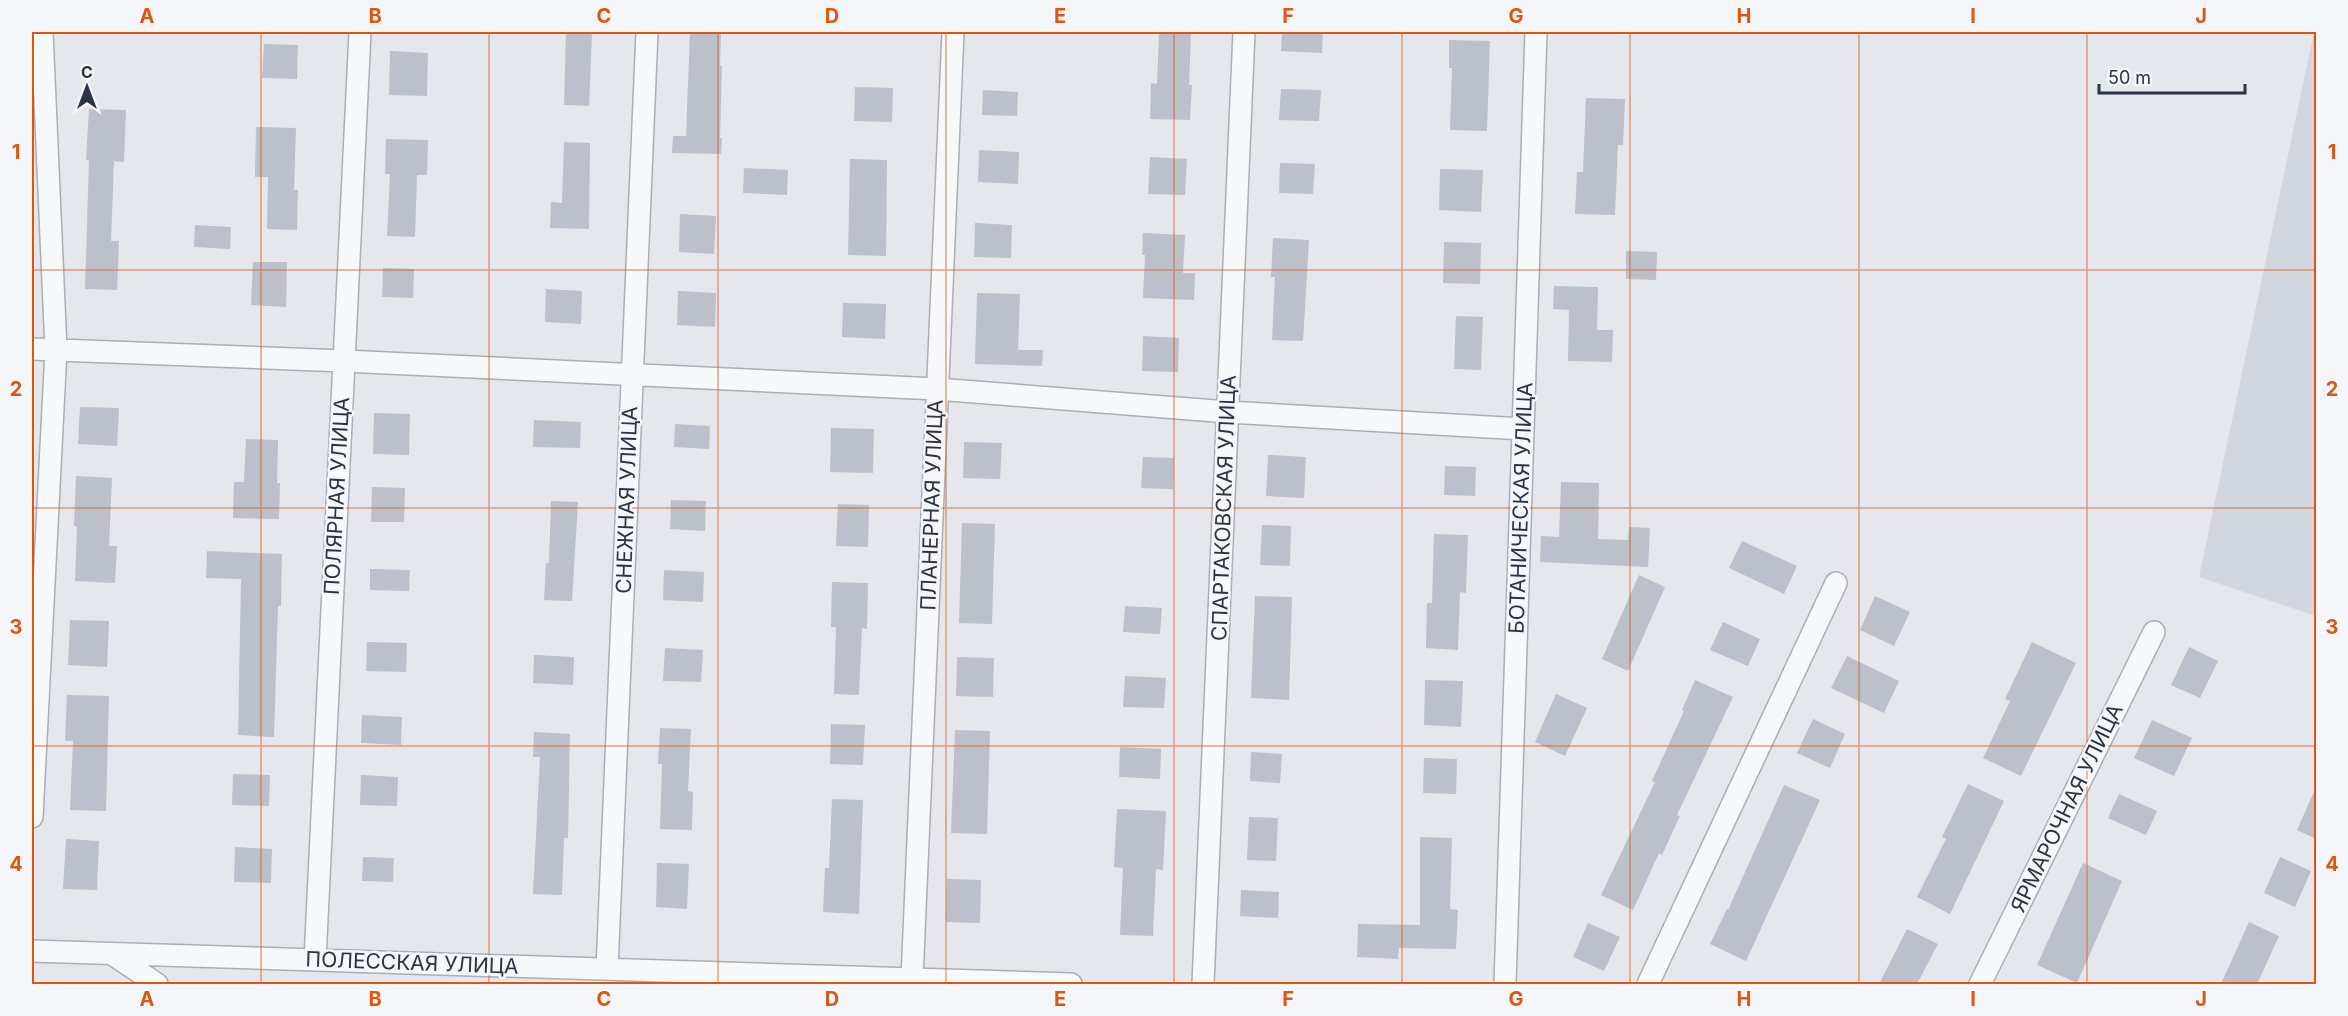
<svg xmlns="http://www.w3.org/2000/svg" width="2348" height="1016" font-family="Inter,sans-serif">
<style>
.built{fill:#d2d6de}
.building{fill:#bbc0ca}
.lines{fill:none;stroke-linecap:round;stroke-linejoin:round}
.minor-casing{stroke:#a9aeb7;stroke-width:24}
.minor{stroke:#f7f8fa;stroke-width:21}
.grid{fill:none;stroke:#df570f;stroke-width:1.5;stroke-opacity:0.55}
.labels{text-anchor:middle;stroke-width:5;stroke-linejoin:round;paint-order:stroke}
.street-label{font-size:21px;fill:#2b3445;stroke:#f4f6f9}
.neatline{fill:none;stroke:#df570f;stroke-width:2}
.grid-label{font-size:20px;text-anchor:middle;font-weight:bold;fill:#df570f}
</style>
<rect width="100%" height="100%" fill="#e4e7ec"/>
<!-- built -->
<path class="built" d="M2314 32H2316V616L2199 577Z"/>
<!-- building -->
<path class="building" d="M566 32H592L589 106 564 105Z
M690 32H721L720 65 722 66 720 138H722L721 154 672 153 673 136H686Z
M1159 32H1191L1189 85H1192L1190 120 1150 119 1151 83 1157 84Z
M1282 32H1323L1322 53 1281 51Z
M1449 40 1490 41 1487 131 1450 130 1452 68H1449Z
M264 44 298 45 297 79 262 78Z
M390 51 428 53 427 96 389 95Z
M855 87 893 88 892 122 854 121Z
M1281 89 1321 90 1319 121 1279 120Z
M983 90 1018 92 1017 116 982 115Z
M1586 98 1625 99 1623 145H1618L1615 215 1575 214 1577 172H1583Z
M89 109 126 110 124 162 114 161 111 241H119L117 290 85 289 89 160H86Z
M256 127 296 128 294 190H298L297 230 267 229 268 177H255Z
M386 139 428 140 427 175H417L415 237 387 236 390 174H385Z
M564 142 590 143 589 229 550 228 551 202 562 203Z
M979 150 1019 152 1018 184 978 182Z
M1150 157 1187 159 1185 195 1148 194Z
M850 159 887 160 886 256 848 255Z
M1280 163 1315 164 1313 194 1279 193Z
M744 168 788 170 787 195 743 193Z
M1440 169 1483 170 1481 212 1439 210Z
M680 214 716 216 714 254 679 252Z
M975 223 1012 225 1011 258 974 257Z
M195 225 231 227 230 249 194 247Z
M1143 233 1185 235 1183 273H1195L1194 300 1143 298 1145 255H1142Z
M1273 238 1309 240 1303 341 1272 340 1275 277H1271Z
M1444 242 1481 243 1480 284 1443 283Z
M1626 251 1657 252 1656 280 1626 279Z
M253 262H287L286 307 251 305Z
M383 268 414 269 413 298 382 297Z
M1554 286 1598 287 1597 330H1613L1612 362 1568 361 1569 310 1553 309Z
M546 289 582 291 581 324 545 322Z
M678 291 716 293 715 327 677 325Z
M977 293 1020 294 1018 350H1043L1042 366 975 364Z
M843 303 886 304 885 339 842 337Z
M1456 316 1483 317 1481 370 1454 369Z
M1143 336 1179 338 1178 372 1142 371Z
M80 407 119 408 117 446 78 444Z
M374 413 410 414 409 455 373 454Z
M534 420 581 422 580 448 533 447Z
M675 424 710 426 709 449 674 447Z
M831 428 874 429 873 473 830 472Z
M246 439 278 440 277 483H280L279 519 233 518 234 482H244Z
M964 442 1002 443 1000 479 963 478Z
M1268 455 1306 457 1304 498 1266 496Z
M1143 457 1174 458 1173 489 1141 488Z
M1445 466 1476 467 1475 496 1444 495Z
M76 476 112 478 109 546H117L115 583 75 581 77 527 74 526Z
M1561 482 1599 483 1598 539 1628 540 1629 527 1650 528 1648 567 1540 562 1541 536 1559 537Z
M372 487 405 488 404 522H371Z
M671 500 706 501 705 531 670 529Z
M551 501 578 502 572 601 544 600 546 563H549Z
M838 504 869 505 868 547 836 546Z
M962 523 995 524 992 624 959 623Z
M1262 525 1291 526 1290 566 1260 565Z
M1434 534 1468 535 1466 593 1460 592 1458 650 1426 648 1427 603H1432Z
M1742 541 1797 566 1784 594 1729 568Z
M207 551 282 554 281 606H278L274 737 238 735 241 579 206 578Z
M370 569 410 570 409 591 370 590Z
M664 570 704 572 703 602 663 600Z
M1639 575 1665 587 1628 671 1602 659Z
M832 582 868 583 867 629 862 628 859 695 834 694 836 627H831Z
M1255 596 1292 597 1289 700 1251 698Z
M1875 596 1910 612 1894 646 1860 630Z
M1125 606 1162 608 1160 634 1123 632Z
M70 620 109 621 107 667 68 665Z
M1723 622 1760 639 1748 666 1710 650Z
M367 642 407 643 406 672 366 671Z
M2032 642 2076 663 2021 776 1983 758 2010 701 2005 699Z
M2189 647 2218 661 2200 698 2171 685Z
M665 648 703 650 701 682 663 681Z
M534 655 574 657 573 685 533 683Z
M1847 656 1899 681 1884 713 1831 688Z
M957 657 994 658 993 697 956 696Z
M1125 676 1166 678 1164 708 1123 707Z
M1425 680 1463 681 1461 727 1424 725Z
M1695 680 1733 697 1677 815 1680 816 1662 855 1659 853 1633 910 1601 895 1655 782 1652 781 1684 711 1682 710Z
M1556 694 1587 708 1565 756 1535 742Z
M67 695 109 696 106 811 70 810 73 741H65Z
M362 715 402 717 401 745 361 743Z
M1813 719 1845 734 1830 768 1797 753Z
M2152 720 2192 738 2174 776 2134 758Z
M831 724 865 725 863 765 830 764Z
M660 728 691 729 688 791 693 792 692 830 660 829 662 764H658Z
M955 730 990 731 987 834 951 833Z
M534 732 570 734 568 838H564L562 895 533 894 540 757H533Z
M1120 747 1161 749 1160 779 1119 777Z
M1251 752 1282 754 1280 783 1250 781Z
M1424 758 1457 759 1456 794 1423 793Z
M233 774 270 775 269 806 232 805Z
M361 775 398 777 397 806 360 805Z
M1968 784 2004 801 1950 914 1917 897 1946 839 1942 837Z
M1784 785 1820 800 1746 961 1710 944 1727 909 1728 910Z
M2316 787V839L2297 830Z
M2119 794 2157 811 2146 835 2108 818Z
M832 799 863 800 859 914 823 912 825 868H829Z
M1117 809 1166 811 1163 870 1156 869 1153 936 1120 935 1123 868 1114 867Z
M1249 817 1278 818 1276 861 1247 860Z
M1420 837 1452 838 1450 909 1458 910 1456 949 1399 948 1398 959 1357 957 1358 924 1420 925Z
M66 839 99 841 97 890 63 889Z
M235 847 272 849 271 883 234 882Z
M363 857 394 858 393 882 362 881Z
M2280 857 2311 871 2295 907 2264 893Z
M657 863 689 864 687 909 656 907Z
M2083 863 2122 881 2077 983 2037 965Z
M947 879 981 880 980 923 946 922Z
M1241 890 1279 892 1278 918 1240 916Z
M2249 922 2279 936 2257 984H2221Z
M1588 923 1620 937 1604 971 1573 957Z
M1907 929 1938 944 1917 984H1879Z"/>
<g class="lines">
<!-- minor casing -->
<g class="minor-casing">
<path id="minor" d="M32 349 344 361 937 389 1228 412 1523 429
M32 817 56 350 42 32
M32 951 1071 984
M112 954 157 984
M315 960 360 32
M607 969 647 32
M912 979 953 32
M1203 984 1244 32
M1505 984 1536 32
M1648 984 1836 583
M1980 984 2154 632"/>
</g>
<!-- minor -->
<use href="#minor" class="minor"/>
</g>
<!-- grid -->
<path class="grid" d="M261 32V984M489 32V984M718 32V984M946 32V984M1174 32V984M1402 32V984M1630 32V984M1859 32V984M2087 32V984M32 270H2316M32 508H2316M32 746H2316"/>
<g class="labels">
<!-- street labels -->
<g class="street-label">
<text transform="translate(337 496) rotate(-87)" y="7">ПОЛЯРНАЯ УЛИЦА</text>
<text transform="translate(627 500) rotate(-88)" y="7">СНЕЖНАЯ УЛИЦА</text>
<text transform="translate(932 505) rotate(-88)" y="7">ПЛАНЕРНАЯ УЛИЦА</text>
<text transform="translate(1224 508) rotate(-88)" y="7">СПАРТАКОВСКАЯ УЛИЦА</text>
<text transform="translate(1521 508) rotate(-88)" y="7">БОТАНИЧЕСКАЯ УЛИЦА</text>
<text transform="translate(2067 808) rotate(-64)" y="7">ЯРМАРОЧНАЯ УЛИЦА</text>
<text transform="translate(412 963) rotate(2)" y="7">ПОЛЕССКАЯ УЛИЦА</text>
</g>
</g>
<!-- border -->
<rect width="2348" height="1016" fill="none" stroke="#f4f6f9" stroke-width="66"/>
<!-- north arrow -->
<g transform="translate(87 87)" stroke="#f4f6f9" stroke-width="4.5" paint-order="stroke">
<path d="M0-4.5L10 22L0 15L-10 22Z" fill="#2b3445"/>
<text y="-9" font-size="16" font-weight="bold" text-anchor="middle" fill="#2b3445">С</text>
</g>
<!-- scale -->
<path d="M2099 84v9h146v-9" fill="none" stroke="#2b3445" stroke-width="3"/>
<text x="2108" y="84" font-size="18" fill="#2b3445" stroke="#f4f6f9" stroke-width="4.5" paint-order="stroke">50 m</text>
<rect x="33" y="33" width="2282" height="950" class="neatline"/>
<g class="grid-label">
<text x="147" y="23">A</text>
<text x="375" y="23">B</text>
<text x="604" y="23">C</text>
<text x="832" y="23">D</text>
<text x="1060" y="23">E</text>
<text x="1288" y="23">F</text>
<text x="1516" y="23">G</text>
<text x="1744" y="23">H</text>
<text x="1973" y="23">I</text>
<text x="2201" y="23">J</text>
<text x="16" y="159">1</text>
<text x="2332" y="159">1</text>
<text x="16" y="396">2</text>
<text x="2332" y="396">2</text>
<text x="16" y="634">3</text>
<text x="2332" y="634">3</text>
<text x="16" y="871">4</text>
<text x="2332" y="871">4</text>
<text x="147" y="1006">A</text>
<text x="375" y="1006">B</text>
<text x="604" y="1006">C</text>
<text x="832" y="1006">D</text>
<text x="1060" y="1006">E</text>
<text x="1288" y="1006">F</text>
<text x="1516" y="1006">G</text>
<text x="1744" y="1006">H</text>
<text x="1973" y="1006">I</text>
<text x="2201" y="1006">J</text>
</g>
</svg>
